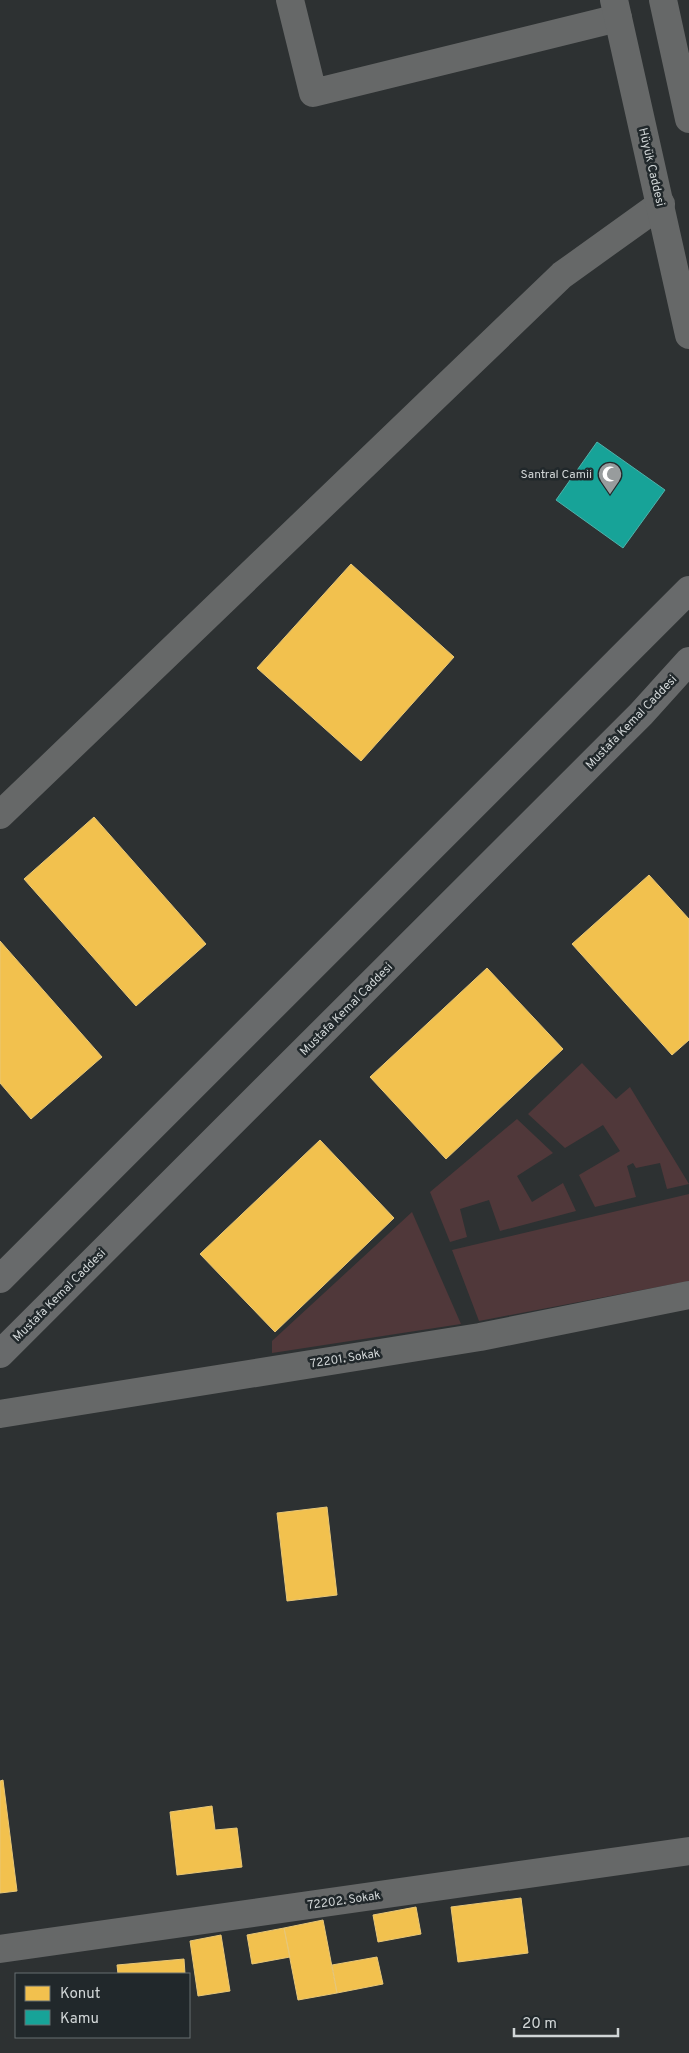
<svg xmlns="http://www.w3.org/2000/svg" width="689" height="2053" font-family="Overpass,sans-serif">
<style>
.green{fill:#50383a}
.homes{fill:#f2c14e;stroke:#e8c777}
.public{fill:#17a398;stroke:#4fb2ab}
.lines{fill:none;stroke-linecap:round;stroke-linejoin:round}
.minor{stroke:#666868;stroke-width:28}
.tertiary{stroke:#666868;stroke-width:28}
.secondary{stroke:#686a6b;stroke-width:28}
.labels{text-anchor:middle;stroke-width:5;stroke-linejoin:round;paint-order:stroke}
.street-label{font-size:12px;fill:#d1d6d7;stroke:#21282b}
.poi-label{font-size:12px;fill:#d1d6d7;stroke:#21282b;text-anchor:end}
</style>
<rect width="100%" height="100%" fill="#2d3132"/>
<!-- green -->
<path class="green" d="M582 1063 616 1099 630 1087 689 1184 667 1189 660 1163 636 1168 633 1163 627 1166 636 1197 595 1207 579 1175 620 1151 603 1125 565 1148 528 1114Z
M517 1119 553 1153 517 1176 532 1202 563 1183 576 1211 500 1231 489 1200 460 1209 467 1237 450 1242 430 1192Z
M689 1194V1281L479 1321 452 1250Z
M412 1212 461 1324 272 1353V1341Z"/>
<!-- homes -->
<path class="homes" d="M351 564 454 657 361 761 257 668Z
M94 817 206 944 136 1006 24 879Z
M649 875 689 919V1040L672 1055 572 944Z
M0 941 102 1057 31 1119 0 1083Z
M487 968 563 1049 446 1159 370 1077Z
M320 1140 394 1218 275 1332 200 1254Z
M327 1507 337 1595 287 1601 277 1513Z
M3 1780 17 1891 0 1893V1781Z
M212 1806 215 1830 237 1828 242 1867 177 1875 170 1812Z
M521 1898 528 1953 458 1962 451 1907Z
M416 1907 421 1934 378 1942 373 1915Z
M323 1920 337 1993 298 2000 284 1928Z
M284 1928 290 1957 252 1964 247 1935Z
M221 1935 230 1991 198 1996 190 1941Z
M377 1957 383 1984 337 1993 332 1965Z
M184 1959 185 1974H118L117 1965Z"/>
<!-- public -->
<path class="public" d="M597 442 665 490 623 548 556 500Z"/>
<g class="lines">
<!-- minor -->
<path class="minor" d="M290 0 313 93 618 18
M0 815 562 275 661 204
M0 1414 480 1337 689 1295
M0 1949 689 1851"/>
<!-- tertiary -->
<path class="tertiary" d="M614 0 689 335
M663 0 689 119"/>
<!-- secondary -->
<path class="secondary" d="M0 1279 689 590
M0 1354 641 714 689 661"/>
</g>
<!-- icons -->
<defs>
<g id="mosque-pin" transform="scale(1.25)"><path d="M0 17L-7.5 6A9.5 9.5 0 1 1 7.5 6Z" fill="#989c9d" stroke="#21282b"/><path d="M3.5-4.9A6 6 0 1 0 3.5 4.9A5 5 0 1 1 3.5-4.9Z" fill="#fff"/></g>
</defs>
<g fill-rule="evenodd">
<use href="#mosque-pin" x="610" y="474"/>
</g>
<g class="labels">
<!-- street labels -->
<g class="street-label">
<text transform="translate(652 167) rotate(77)" y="4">Hüyük Caddesi</text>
<text transform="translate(631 722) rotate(-46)" y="4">Mustafa Kemal Caddesi</text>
<text transform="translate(346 1009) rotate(-45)" y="4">Mustafa Kemal Caddesi</text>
<text transform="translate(59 1295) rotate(-45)" y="4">Mustafa Kemal Caddesi</text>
<text transform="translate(345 1358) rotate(-9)" y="4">72201. Sokak</text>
<text transform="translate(344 1900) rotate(-8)" y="4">72202. Sokak</text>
</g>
<!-- poi labels -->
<g class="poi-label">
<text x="592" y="478">Santral Camii</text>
</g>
</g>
<!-- legend -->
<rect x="15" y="1973" width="175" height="65" fill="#21282b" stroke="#676e70"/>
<rect x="25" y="1986" width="25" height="15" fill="#f2c14e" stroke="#676e70"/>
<text x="60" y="1998" font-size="15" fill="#d1d6d7">Konut</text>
<rect x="25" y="2010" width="25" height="15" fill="#17a398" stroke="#676e70"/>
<text x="60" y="2023" font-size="15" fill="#d1d6d7">Kamu</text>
<!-- scale -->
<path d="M514 2028v8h104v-8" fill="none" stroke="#d1d6d7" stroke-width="2.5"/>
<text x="522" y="2028" font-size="15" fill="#d1d6d7" stroke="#21282b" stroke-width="4" paint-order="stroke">20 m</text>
</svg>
